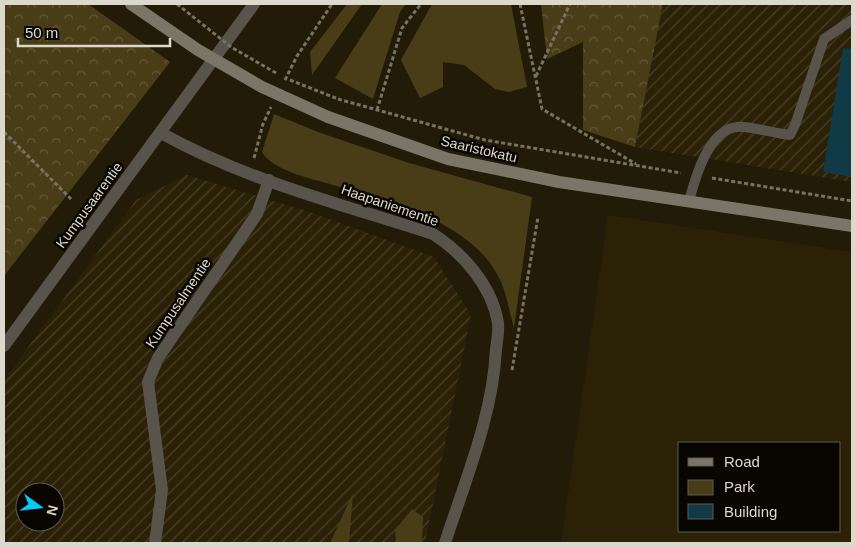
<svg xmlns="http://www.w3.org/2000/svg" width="856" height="547" font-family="Arial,sans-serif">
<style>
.built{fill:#2a2106;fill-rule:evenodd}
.industrial{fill:url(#industrial-furrows);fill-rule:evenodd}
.green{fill:#493d18}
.forest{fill:url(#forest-crowns)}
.building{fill:#113a47}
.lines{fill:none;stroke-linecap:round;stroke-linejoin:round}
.path{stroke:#777262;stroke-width:3;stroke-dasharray:4 2.5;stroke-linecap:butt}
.lane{stroke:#58544b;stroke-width:10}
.street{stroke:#58544b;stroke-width:12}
.secondary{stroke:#7a7566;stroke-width:12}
.path-bridge{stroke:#777262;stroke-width:3;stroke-dasharray:4 2.5;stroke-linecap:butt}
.secondary-bridge{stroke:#7a7566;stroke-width:12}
.labels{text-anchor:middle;stroke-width:5;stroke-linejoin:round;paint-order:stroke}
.street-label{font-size:14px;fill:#dcd8cc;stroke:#090602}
</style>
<defs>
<pattern id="industrial-furrows" width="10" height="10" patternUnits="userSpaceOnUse" patternTransform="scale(1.25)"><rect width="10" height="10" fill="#2a2106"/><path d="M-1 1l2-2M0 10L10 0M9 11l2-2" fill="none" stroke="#484029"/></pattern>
<pattern id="forest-crowns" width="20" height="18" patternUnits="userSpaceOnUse" patternTransform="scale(1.25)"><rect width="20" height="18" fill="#493d18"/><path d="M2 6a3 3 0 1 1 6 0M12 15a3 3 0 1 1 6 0" fill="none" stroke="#635838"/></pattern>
</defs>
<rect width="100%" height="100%" fill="#221b08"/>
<!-- built -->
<path class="built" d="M608 215 852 252V543H561ZM680 443H840V531H680Z"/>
<!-- industrial -->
<path class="industrial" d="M663 4H852V182L635 147Z
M187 175 310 212 434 257 471 315 425 543H4V380L136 200ZM25 492H55V522H25Z"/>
<!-- green -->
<path class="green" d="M347 4H362L312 75 310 52Z
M382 4H406L400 12 373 99 335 78Z
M432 4H511L527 87 509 92 495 89 464 65 443 62V87L420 98 401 60Z
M274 114 318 132 409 163 532 197 514 328C509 311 506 289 497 274 468 221 387 200 333 185 313 179 273 171 262 152Z
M353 493 349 543H330Z
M412 509 423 517 422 543H396L395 530Z"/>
<!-- forest -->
<path class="forest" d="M4 4H88L170 62 4 276Z
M541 4H663L635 147 583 130V42L547 59Z"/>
<!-- building -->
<path class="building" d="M843 48 852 49V177L823 172Z"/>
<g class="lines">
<!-- path -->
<path class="path" d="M520 4 542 109 636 164
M536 76 570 4
M285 80 297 56 332 4
M338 99 485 140 681 173
M377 110 402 28 421 4
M4 132 71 199
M254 158 263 124 271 107
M712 178 852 201
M512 370 538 217"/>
<!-- lane -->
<path class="lane" d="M689 201C695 179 708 130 737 127 746 125 777 134 790 135L795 125 824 39 852 20"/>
<!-- street -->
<path class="street" d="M161 133C245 180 341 204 433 234 463 253 492 286 498 323 499 331 497 341 496 349 493 415 465 481 445 543
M4 346 254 4
M155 543 162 490 148 382 158 358 257 214 269 180"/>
<!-- secondary -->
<path class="secondary" d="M328 117 448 159 559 182 852 226"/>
<!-- path-bridge -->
<path class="path-bridge" d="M177 4 231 47 276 73
M290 80 338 99"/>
<!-- secondary-bridge -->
<path class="secondary-bridge" d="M131 4 198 50 262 87 328 117"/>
</g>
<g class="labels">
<!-- street labels -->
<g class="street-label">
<text transform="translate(479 149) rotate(13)" y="5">Saaristokatu</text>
<text transform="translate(89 205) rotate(-54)" y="5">Kumpusaarentie</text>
<text transform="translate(390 205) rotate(19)" y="5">Haapaniementie</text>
<text transform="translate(178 303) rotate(-56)" y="5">Kumpusalmentie</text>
</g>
</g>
<!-- border -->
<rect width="856" height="547" fill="none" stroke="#dcd8cc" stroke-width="10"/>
<!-- legend -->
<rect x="678" y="442" width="162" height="90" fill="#090602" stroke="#5d5a53"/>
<rect x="688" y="458" width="25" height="8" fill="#7a7566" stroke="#5d5a53"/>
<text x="724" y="467" font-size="15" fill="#dcd8cc">Road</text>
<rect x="688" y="480" width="25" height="15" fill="#493d18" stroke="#5d5a53"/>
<text x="724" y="492" font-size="15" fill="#dcd8cc">Park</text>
<rect x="688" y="504" width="25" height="15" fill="#113a47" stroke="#5d5a53"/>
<text x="724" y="517" font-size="15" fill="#dcd8cc">Building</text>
<!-- north arrow -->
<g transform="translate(40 507) rotate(105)"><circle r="24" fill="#090602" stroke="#5d5a53"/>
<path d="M0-4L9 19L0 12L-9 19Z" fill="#02cbf9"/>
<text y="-8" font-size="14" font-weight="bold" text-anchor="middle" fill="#dcd8cc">N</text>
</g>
<!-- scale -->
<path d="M18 38v8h152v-8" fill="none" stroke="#dcd8cc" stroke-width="2.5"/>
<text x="25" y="38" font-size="15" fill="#dcd8cc" stroke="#090602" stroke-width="4" paint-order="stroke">50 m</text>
</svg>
